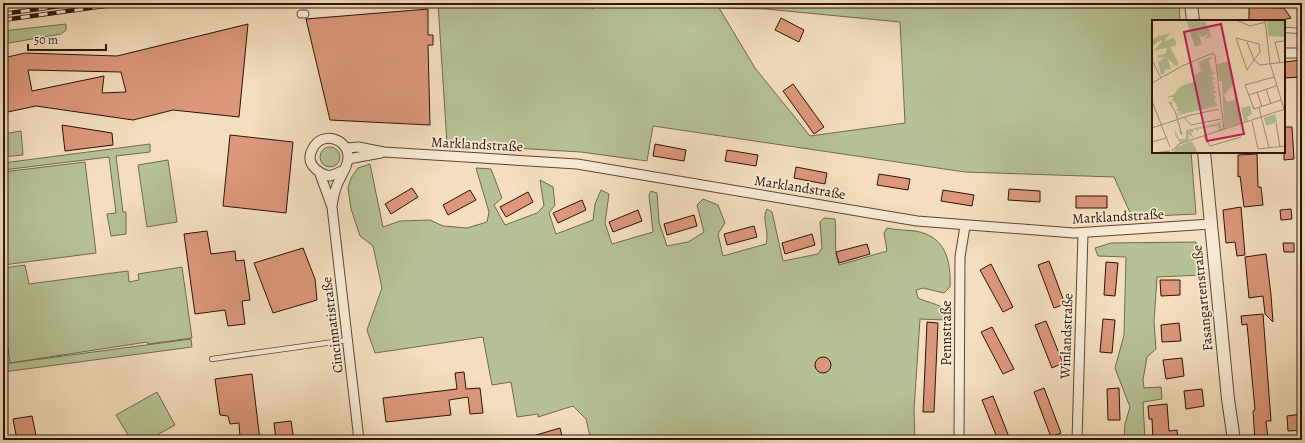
<svg xmlns="http://www.w3.org/2000/svg" width="1305" height="443" font-family="Alegreya,serif">
<style>
.green{fill:#b6c295;stroke:#706b4e;fill-rule:evenodd}
.building{fill:#dc977c;stroke:#2b1408;fill-rule:evenodd}
.lines{fill:none;stroke-linecap:round;stroke-linejoin:round}
.service-casing{stroke:#5d4635;stroke-width:6}
.pedestrian-casing{stroke:#5d4635;stroke-width:9}
.minor-casing{stroke:#5d4635;stroke-width:11}
.tertiary-casing{stroke:#5d4635;stroke-width:14}
.service{stroke:#f8ead4;stroke-width:4.5}
.pedestrian{stroke:#f8ead4;stroke-width:7}
.minor{stroke:#f8ead4;stroke-width:9}
.tertiary{stroke:#f8ead4;stroke-width:12}
.rail-casing{stroke:#2b1408;stroke-width:4.5}
.rail{stroke:#f8ead4;stroke-width:3;stroke-dasharray:9;stroke-linecap:butt}
.labels{text-anchor:middle;stroke-width:3.5;stroke-linejoin:round;paint-order:stroke}
.street-label{font-size:14px;fill:#2b1408;stroke:#f8ead4}
.inset-road{fill:none;stroke:#a48d75;stroke-width:1}
.view{fill:#c2185b;fill-opacity:0.15;stroke:#c2185b;stroke-width:2}
.inset-edge{fill:none;stroke:#2b1408;stroke-width:2}
</style>
<rect width="100%" height="100%" fill="#f4debd"/>
<filter id="stains"><feTurbulence type="fractalNoise" baseFrequency=".005" numOctaves="4"/><feColorMatrix values="0 0 0 0 .2 0 0 0 0 .09 0 0 0 0 .02 0 0 0 .5 -.17"/></filter>
<radialGradient id="worn" r=".72"><stop offset=".6" stop-color="#630" stop-opacity="0"/><stop offset="1" stop-color="#630" stop-opacity=".3"/></radialGradient>
<!-- green -->
<path class="green" d="M438 3H593L592 9 601 3H773L790 7 835 6V3H1179L1180 21H1153V152H1191L1196 214 1132 217 1114 177 965 172 653 126 647 161 581 152 447 144ZM719 8 766 9 900 22 905 123 810 136 755 68Z
M66 24V30L61 34 3 44V31Z
M21 131 23 155 3 157V134Z
M150 144V152L116 156 123 212H126V234L111 236 107 214 116 213 109 157 3 170V163Z
M320 157a10 10 0 1 1 20 0a10 10 0 1 1-20 0Z
M168 160 177 222 147 227 138 165Z
M85 162 96 253 3 265V172Z
M370 164 383 227 400 221 430 220 443 226 467 228 487 222 489 212 476 168 491 169 502 198 494 205 505 225 537 213 544 206 540 180 553 187 555 205 549 213 556 234 593 220 595 204 601 190 609 194 605 223 612 244 653 232 649 195 651 191 657 193 659 222 667 246 688 242 704 232 697 205 703 199 718 205 725 223 718 234 723 256 766 244C770 232 761 219 767 209L772 212 783 261 818 254 822 248 820 222 824 218 835 219C837 236 833 249 839 265L887 251 884 233 887 228C896 230 906 230 915 231 946 236 951 261 950 287L944 293 923 288 916 290 918 298C928 303 939 303 946 311L945 320 920 319 914 410 915 440H591L586 419 573 406 538 417V414L517 417 511 382 492 385 483 337 375 353 367 330 382 288 373 246 360 236 351 209 348 188 351 178 358 168Z
M1196 242 1200 275 1157 277 1154 322 1156 349 1147 357 1143 380 1144 388 1161 387 1162 399 1143 402 1145 440H1124L1125 424 1130 407 1115 368 1124 335 1126 257 1098 256 1095 248 1111 243Z
M25 265 29 284 128 271 129 282 139 280 138 274 182 267 192 338 148 344 147 342 10 363 8 348H3V268Z
M191 339 192 347 3 372V364Z
M157 392 175 425 148 440H120L128 435 116 415Z"/>
<!-- building -->
<path class="building" d="M1249 7 1284 8 1291 18 1286 19 1284 21H1249Z
M428 9V35H433V45H428L430 125 330 120 306 19Z
M781 18 804 30 799 42 775 30Z
M248 24 239 117 173 110 133 120 36 106 3 113V58L25 53 117 56ZM28 70 121 72 126 92 102 93 104 76 32 91Z
M1302 60V77L1284 78V62Z
M793 84 824 127 814 134 783 91Z
M62 125 112 133 113 145 65 151Z
M1284 127H1292L1294 159 1284 160Z
M230 135 293 142 286 213 223 206Z
M655 144 686 150 684 161 653 156Z
M727 150 758 155 756 166 725 161Z
M1257 154 1258 187H1261L1263 205 1244 207 1240 176 1238 177V155Z
M796 167 827 173 825 184 794 178Z
M879 174 910 179 908 190 877 185Z
M412 188 418 197 391 214 385 204Z
M1009 189 1040 191V202L1008 200Z
M470 190 476 200 448 215 443 205Z
M943 190 974 195 972 206 941 201Z
M528 192 533 202 506 217 500 207Z
M1076 196H1107V208H1076Z
M582 200 586 210 558 223 553 213Z
M1241 207 1245 255 1237 256 1235 242 1226 243 1223 210Z
M1291 209 1292 219 1281 220 1280 210Z
M638 210 642 221 613 232 609 222Z
M694 215 697 226 667 235 664 224Z
M754 226 757 237 727 245 724 234Z
M207 231 211 254 235 251 236 261 244 260 250 300 242 301 245 324 228 326 225 310 195 314 184 234Z
M812 234 815 245 785 254 782 243Z
M1283 243H1294V252H1284Z
M867 244 870 254 839 263 836 252Z
M303 248 315 279 317 300 273 313 254 263Z
M1266 254 1271 295 1273 322 1265 314 1263 296 1249 298 1245 257Z
M1049 261 1065 304 1054 308 1038 265Z
M1106 262 1118 263 1115 296 1104 295Z
M991 264 1013 307 1003 312 980 270Z
M1160 280H1180V295L1161 296Z
M1263 314 1271 421H1266L1268 439 1255 440 1253 411 1255 410 1247 324 1242 325 1241 316Z
M1103 319 1115 320 1112 353 1100 352Z
M1046 321 1063 363 1052 368 1035 325Z
M927 322 938 323 934 412H923Z
M1179 323 1181 341 1162 342 1161 325Z
M992 327 1014 369 1003 374 981 332Z
M815 365a8 8 0 1 1 16 0a8 8 0 1 1-16 0Z
M1182 358 1184 376 1166 379 1163 360Z
M464 372 466 389 480 388 483 413 470 414 468 397 449 400 451 415 386 422 383 398 457 389 455 373Z
M252 374 260 440H244V438H240L239 423 230 424 228 416 220 415 215 379Z
M1044 388 1061 433 1051 437 1034 392Z
M1119 388 1120 420H1108L1107 389Z
M1202 389 1204 406 1186 409 1184 391Z
M993 396 1009 437 1002 440H998L982 400Z
M1167 404 1169 431 1177 430 1178 440H1153L1152 419H1149L1148 406Z
M1301 414 1302 430 1288 431 1287 416Z
M32 416 37 440H17L13 419Z
M291 421 294 440H276L274 423Z
M560 428 563 440H527L526 438Z"/>
<g class="lines">
<!-- service casing -->
<g class="service-casing">
<path id="service" d="M1284 30 1302 31
M212 359 348 340"/>
</g>
<!-- pedestrian casing -->
<g class="pedestrian-casing">
<path id="pedestrian" d="M301 14H305"/>
</g>
<!-- minor casing -->
<g class="minor-casing">
<path id="minor" d="M1284 53H1302
M347 148 358 147 384 152 577 164 917 221 1074 233 1211 224
M348 159 381 153
M320 174 332 207 359 440
M332 206C333 200 334 194 336 188 339 178 349 166 348 156 347 138 322 131 313 148 304 163 317 173 330 176L342 171
M959 440 960 257 965 226
M1077 440 1083 233"/>
</g>
<!-- tertiary casing -->
<g class="tertiary-casing">
<path id="tertiary" d="M1191 3 1193 21
M1204 152 1228 399 1234 440"/>
</g>
<!-- service -->
<use href="#service" class="service"/>
<!-- pedestrian -->
<use href="#pedestrian" class="pedestrian"/>
<!-- minor -->
<use href="#minor" class="minor"/>
<!-- tertiary -->
<use href="#tertiary" class="tertiary"/>
<!-- rail casing -->
<g class="rail-casing">
<path id="rail" d="M3 14 81 3
M3 20 126 3"/>
</g>
<!-- rail -->
<use href="#rail" class="rail"/>
</g>
<g class="labels">
<!-- street labels -->
<g class="street-label">
<text transform="translate(477 144) rotate(3)" y="5">Marklandstraße</text>
<text transform="translate(800 187) rotate(9)" y="5">Marklandstraße</text>
<text transform="translate(1118 216) rotate(-3)" y="5">Marklandstraße</text>
<text transform="translate(1202 298) rotate(-96)" y="5">Fasangartenstraße</text>
<text transform="translate(332 325) rotate(-97)" y="5">Cincinnatistraße</text>
<text transform="translate(946 333) rotate(-90)" y="5">Pennstraße</text>
<text transform="translate(1066 336) rotate(-88)" y="5">Winlandstraße</text>
</g>
</g>
<!-- overview -->
<g transform="translate(1152 20)">
<rect width="133" height="133" fill="#f4debd"/>
<path d="M34 0 54 2 60 19 58 17 52 19 57 14 50 17 46 12 50 24 43 27ZM115 0H133V17L116 16ZM19 13 13 19 14 21 21 18 24 21V25L18 27 27 44 24 46 16 39 19 49 12 50 13 53 9 55 6 42 13 37 6 38V35L13 34 15 30 14 28 1 31 10 22 9 20 0 26V20L6 16ZM58 37 62 38 57 40 59 49 63 47 59 51 64 53 59 55 64 59 60 60 61 63 65 62 60 65 65 68 60 69 65 72 61 75 65 77 62 79 66 86 30 94V96L28 93 26 97 25 93 28 92 24 90 26 88 22 81 20 82 21 77H17V80L16 76 21 75 29 66 44 61 43 55 49 51 46 42ZM78 41 90 103 72 108 70 61H67L65 44ZM81 65 83 80 75 82 72 75ZM98 86 100 94 95 97 96 101 92 102 89 88ZM123 94 125 102 114 106 112 98ZM68 100 70 109 67 110 66 106 58 107 46 109V113L44 109 41 111 43 115 41 112 39 113 42 118 36 114 37 120 28 123 23 115V110L27 119H34V110L67 103ZM40 121 46 133H20L24 127Z" fill="#b6c295" fill-rule="evenodd"/>
<path class="inset-road" d="M84 0 98 6 114 2M113 0 118 43 132 89M84 18 107 24 108 32 95 50ZM95 22 102 40 108 45 133 42M63 36 72 110M0 40 9 58M128 43 123 22 133 21M122 57 93 65 102 89 129 80M0 63 30 46 61 33 63 36M114 69 119 84M105 72 110 87M97 75 124 66M0 81 18 127M20 84 17 82 23 91 30 115 28 111M107 88 117 128M32 97 39 105 69 99M100 101 106 129 133 126M124 103 128 127M0 108 39 95 67 89M52 116 58 126 89 117M0 122 14 118M19 131 27 124 133 89M1 133 18 131"/>
<path class="view" d="M69 4 92 114 55 121 32 12Z"/>
<rect width="133" height="133" class="inset-edge"/>
</g>
<!-- margin -->
<rect width="1305" height="443" fill="none" stroke="#f4debd" stroke-width="16"/>
<rect x="4" y="4" width="1297" height="435" fill="none" stroke="#2b1408" stroke-width="2"/>
<rect x="8" y="8" width="1289" height="427" fill="none" stroke="#2b1408"/>
<!-- scale -->
<path d="M28 44v6h78v-6" fill="none" stroke="#2b1408" stroke-width="2"/>
<text x="34" y="44" font-size="12" fill="#2b1408" stroke="#f8ead4" stroke-width="3" paint-order="stroke">50 m</text>
<rect width="100%" height="100%" filter="url(#stains)"/>
<rect width="100%" height="100%" fill="url(#worn)"/>
</svg>
